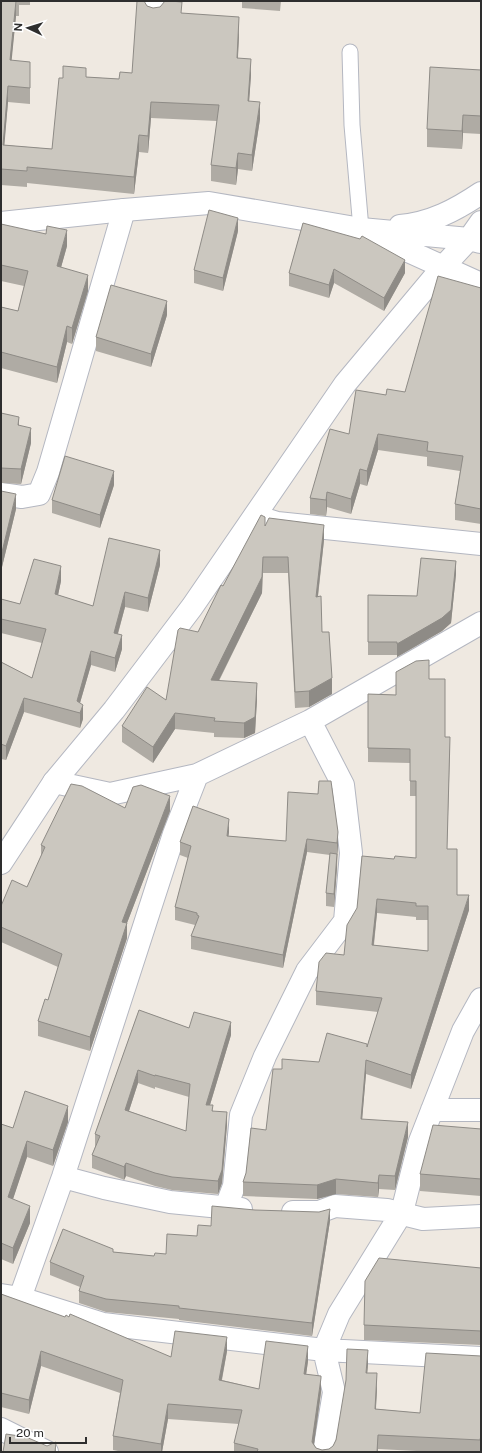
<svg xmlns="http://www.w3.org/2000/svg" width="482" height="1453" font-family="'Public Sans',sans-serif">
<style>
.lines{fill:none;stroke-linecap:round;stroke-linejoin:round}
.service-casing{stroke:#b4b7c1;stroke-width:17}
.minor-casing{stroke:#b4b7c1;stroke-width:24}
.tertiary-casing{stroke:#b4b7c1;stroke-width:24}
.service{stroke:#fff;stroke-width:15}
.minor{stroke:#fff;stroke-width:22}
.tertiary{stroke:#fff;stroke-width:22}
.wall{fill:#afaba4;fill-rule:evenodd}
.shaded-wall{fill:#8e8b86}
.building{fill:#cbc7bf;stroke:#8e8b86;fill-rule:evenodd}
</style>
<rect width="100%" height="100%" fill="#efe9e1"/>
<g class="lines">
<!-- service casing -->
<g class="service-casing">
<path id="service" d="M350 52 352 125 361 229"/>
</g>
<!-- minor casing -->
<g class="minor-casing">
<path id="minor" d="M154 12 155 1
M1 494 22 497 39 494 48 472 124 210
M255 516 277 523 481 544
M54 782 110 794 197 775 310 721 481 623
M432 1110H481
M63 1177 104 1188 170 1202 241 1209
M226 1207 234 1186 241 1115 265 1056 307 971 345 921 351 853 343 785 310 721
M293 1212H319L335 1206 387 1210 423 1219 481 1216
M1 1295 20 1298 103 1324 324 1350 339 1314 402 1212 420 1141 463 1031 481 999
M20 1298 63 1177 174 834 197 775
M1 1429 47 1452
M324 1452 334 1392 324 1350 481 1358"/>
</g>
<!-- tertiary casing -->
<g class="tertiary-casing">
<path id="tertiary" d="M1 223 124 210 209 203 361 229 469 239 480 242
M400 226C431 223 456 210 481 193
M375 236 481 284
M1 863 54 782 114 710 192 607 345 384 442 268 469 239 481 222"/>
</g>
<!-- service -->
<use href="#service" class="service"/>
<!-- minor -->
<use href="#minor" class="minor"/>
<!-- tertiary -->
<use href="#tertiary" class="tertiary"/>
</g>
<!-- wall -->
<path class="wall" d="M1 1H30V5H19V16H16L11 61 30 62V104L8 102 4 145 52 149 63 78 86 77 119 79 132 73 147 6 153 8 182 13 239 34 238 58 251 75 249 101 260 119 252 171 238 169 236 185 211 181V165L217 121 151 118 148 153 139 152 134 194 27 183V187L1 185Z
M242 1H281L280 11 242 8Z
M481 70V134L463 133 462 149 427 147V129Z
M303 223 405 273 384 311 334 283 329 298 289 286V273Z
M1 224 67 246 61 267 88 291 72 344 67 342 57 383 1 368V307L18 311 24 286 1 281Z
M238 231 223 291 194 283V270Z
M481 288V524L455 520V504L460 471 427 466V457L378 450 367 486 360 484 351 514 327 507 326 516 310 514V498L349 434 386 395 405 392Z
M167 315 151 367 96 351V337Z
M1 413 19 426 31 443 21 484 1 483Z
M114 485 100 528 52 513V500Z
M1 491 16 509 2 567 1 566Z
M265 525 324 540 318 597 322 632 332 694 309 707 295 708 288 573H263L262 593 219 681 257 699 255 733 244 738 214 737V733L175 729 153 763 122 742V726L166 700 198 632 223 586Z
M160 565 148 612 125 607 118 634 122 649 115 672 91 665 80 703 83 719 80 728 24 712 6 760 1 759V662L32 678 42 643 1 633V599L20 604 61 581 58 595 93 606Z
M456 574 451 623 442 631 397 657V655H368V595L417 596Z
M429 679 445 737 450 751 447 849 457 895 469 910 411 1089 366 1074 362 1119 408 1137 395 1190 379 1189 378 1197 336 1194 317 1199 243 1196V1182L266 1130 282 1069 319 1062 367 1046 378 1012 316 1005V991L344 955 394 859 416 858V796H410V763L368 762V694L396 695ZM377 913 416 917V920H428V951L374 945Z
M319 781 338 845 337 867 334 907 326 906V893L330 855 307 852 283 968 191 949V936L195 925 175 920V907L188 858 180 855V842L229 832 228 836 286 841 318 794Z
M125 808 170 811 127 923V938L90 1051 38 1036V1021L48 1000 58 967 1 942V906L27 887 41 856V845Z
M139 1010 189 1028 231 1035 210 1105 213 1111 227 1125 222 1183 218 1194 172 1190 155 1186 126 1176 124 1180 122 1179 92 1168V1155L95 1147V1134ZM138 1083 155 1089V1087L189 1097 186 1131 129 1111Z
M68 1122 53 1166 27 1157 13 1199 30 1223 13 1264 1 1259V1124L13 1128Z
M481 1129V1196L420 1191V1174Z
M330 1221 312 1336 179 1320V1319L106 1312 79 1303V1291L80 1287 50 1275V1262L113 1252 154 1256 166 1254 197 1236 211 1226Z
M481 1268V1345L364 1340V1325Z
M1 1294 171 1357 227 1351 222 1380 259 1389 308 1361 306 1375 321 1392 314 1444 316 1448 322 1450 329 1449 333 1446 368 1365 367 1373 377 1388 376 1409 420 1413 481 1356V1452H436L378 1449V1452H234V1443L239 1424 168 1419 162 1452H123L113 1450V1436L120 1393 41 1366 29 1414 1 1407Z"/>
<!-- shaded-wall -->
<path class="shaded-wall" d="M16 1V16L10 77V60Z
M239 17V34L237 74V58Z
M251 59V75L248 117V101Z
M8 86V102L3 162V145Z
M151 102V118L148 153V136Z
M260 102V119L252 171V155Z
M463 115V133L462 149V131Z
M139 135V152L134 194V177Z
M238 153V169L236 185V168Z
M238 218V231L223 291V278Z
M67 230V246L57 282V266Z
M405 260V273L384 311V298Z
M334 269V283L329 298V285Z
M88 275V291L72 344V328Z
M167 301V315L151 367V354Z
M67 326V342L57 383V367Z
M19 417V432L18 425Z
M31 428V443L21 484V469Z
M378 434V450L367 486V471Z
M360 469V484L351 514V499Z
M114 471V485L100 528V515Z
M327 492V507L326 516V500Z
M16 494V509L2 567V552Z
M324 525V540L316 612V597Z
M160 550V565L148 612V598Z
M263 557 262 593 211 696V680Z
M456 561V574L451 623 442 631 397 657V644Z
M61 566V581L55 609V594Z
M125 592V607L114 647V633Z
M122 635V649L115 672V658Z
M91 651V665L77 713V701Z
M332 678V694L309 707V691Z
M257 683V699L255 733 244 738V723Z
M24 698V712L6 760V746Z
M83 705V719L80 728V713Z
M175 713V729L153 763V747Z
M170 796V811L122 936V922Z
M229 819V832L227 849V836Z
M338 832V845L337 856V843Z
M307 839V852L283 968V955Z
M337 854V867L334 907V894Z
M469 895V910L411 1089V1075Z
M377 899V913L372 959V945Z
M127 923V938L90 1051V1037Z
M231 1022V1035L206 1118V1105Z
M366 1060V1074L361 1133V1119Z
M138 1070V1083L125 1123V1110Z
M68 1106V1122L53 1166V1150Z
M227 1112V1125L222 1183 218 1194V1181Z
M408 1122V1137L395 1190V1176Z
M27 1141V1157L8 1214V1197Z
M126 1163V1176L124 1180V1167Z
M379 1175V1189L378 1197V1183Z
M336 1179V1194L317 1199V1185Z
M30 1206V1223L13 1264V1248Z
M330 1209V1221L312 1336V1323Z
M227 1337V1351L219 1394V1380Z
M308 1346V1361L304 1389V1374Z
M368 1350V1365L366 1387V1373Z
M41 1351V1366L29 1414V1400Z
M377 1373V1388L375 1423V1409Z
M321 1378V1392L313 1452 312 1442Z
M168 1404V1419L162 1452H161V1444Z
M378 1435V1452H377Z
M481 1435V1452H480V1440Z
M56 1442V1452H55Z"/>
<!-- building -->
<path class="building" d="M1 1H16L10 60 30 62V88L8 86 3 145 52 149 59 78H63V66L86 68V77L119 79 120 72 132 73 137 1H144L147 6 153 8 160 7 165 1H170L182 2 181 13 239 17 237 58 251 59 248 101 260 102 252 155 238 153 236 168 211 165 219 105 151 102 148 136 139 135 134 177 27 167V171L1 169Z
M430 67 481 70V116L463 115 462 131 427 129Z
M209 210 238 218 223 278 194 270Z
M303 223 360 239 362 236 405 260 384 298 334 269 329 285 289 273Z
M1 224 46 234 47 226 67 230 57 266 88 275 72 328 67 326 57 367 1 352V307L18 311 28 271 1 265Z
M438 276 481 288V509L455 504 463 456 427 451 428 442 378 434 367 471 360 469 351 499 327 492 326 500 310 498 330 429 349 434 356 390 386 395 387 389 405 392Z
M111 285 167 301 151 354 96 337Z
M1 413 19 417 18 425 31 428 21 469 1 468Z
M65 456 114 471 100 515 52 500Z
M1 491 16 494 2 552H1Z
M261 515 265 517V526L269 518 324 525 316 597 321 596 322 632H329L332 678 309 691 295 692 288 557H263L262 577 211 680 257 683 255 717 244 723 214 721 215 718 175 713 153 747 122 726 147 687 166 700 178 630 180 628 198 632 221 585 223 586Z
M109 538 160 550 148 598 125 592 114 633 122 635 115 658 91 651 77 701 83 705 80 713 24 698 6 746 1 744V662L32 678 46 629 1 619V599L20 604 34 559 61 566 55 594 93 606Z
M421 558 456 561 451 610 442 618 397 644V642H368V595L417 596Z
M429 660V679H445V737H450L447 849H457V895H469L411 1075 366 1060 361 1119 408 1122 395 1176 379 1175 378 1183 336 1179 317 1185 243 1182 246 1173 251 1128 266 1130 273 1069H282V1059L319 1062 327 1033 367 1044V1047L382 998 316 991 319 962 326 953 344 955 347 925 357 908 362 856 394 859 395 856 416 858V781H410V749L368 748V694L396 695V672L416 661ZM377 899 416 903V906H428V951L372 945Z
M319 781H331L338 832 337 843 307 839 283 955 191 936 199 916 197 915V913L175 907 191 846 180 842 193 806 229 819 227 836 286 841 288 792 318 794Z
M71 784 82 786 125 808 133 787 141 785 170 796 122 922 127 923 90 1037 38 1021 45 999 48 1000 62 954 1 927V906L12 880 27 887 45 847 41 845Z
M330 853 337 854 334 894 326 893Z
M139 1010 189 1028 194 1012 231 1022 206 1105H213L212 1111 227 1112 222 1170 218 1181 172 1177 155 1173 126 1163 124 1167 122 1166 92 1155 100 1136 95 1134ZM138 1070 155 1076V1075L190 1084 186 1131 125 1110Z
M25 1091 68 1106 53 1150 27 1141 8 1197 30 1206 13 1248 1 1243V1124L13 1128Z
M433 1125 481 1129V1179L420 1174Z
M212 1206 255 1210 319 1212 330 1209 312 1323 179 1308V1306L106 1299 79 1291 84 1276 50 1262 63 1229 113 1249V1252L154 1256 155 1253 166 1254 167 1234 197 1236 198 1225 211 1226Z
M379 1258 481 1268V1331L364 1325 365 1281Z
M1 1294 65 1317 66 1315 69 1317 70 1314 171 1357 175 1331 227 1337 219 1380 259 1389 266 1341 308 1346 304 1374 321 1376V1378L312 1442 316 1448 322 1450 329 1449 333 1446 336 1440 346 1380 347 1349 368 1350 366 1373H377L375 1409 420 1413 426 1353 481 1356V1435L480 1440 378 1435 377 1452H257L258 1449 234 1443 242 1410 168 1404 161 1444 113 1436 123 1380 41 1351 29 1400 1 1393Z
M6 1434 26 1437 47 1446 56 1442 55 1452H3Z"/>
<!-- border -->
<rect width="482" height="1453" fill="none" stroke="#2e2e2e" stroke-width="4"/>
<!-- north arrow -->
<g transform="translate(28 28) rotate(274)" stroke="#ffffff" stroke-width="3" paint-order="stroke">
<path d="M0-3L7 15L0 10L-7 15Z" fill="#2e2e2e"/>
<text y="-6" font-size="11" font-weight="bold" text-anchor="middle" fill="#2e2e2e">N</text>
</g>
<!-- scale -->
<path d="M10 1437v6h76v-6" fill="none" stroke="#2e2e2e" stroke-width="2"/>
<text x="16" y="1437" font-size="12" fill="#2e2e2e" stroke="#ffffff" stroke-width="3" paint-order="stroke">20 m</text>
</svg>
